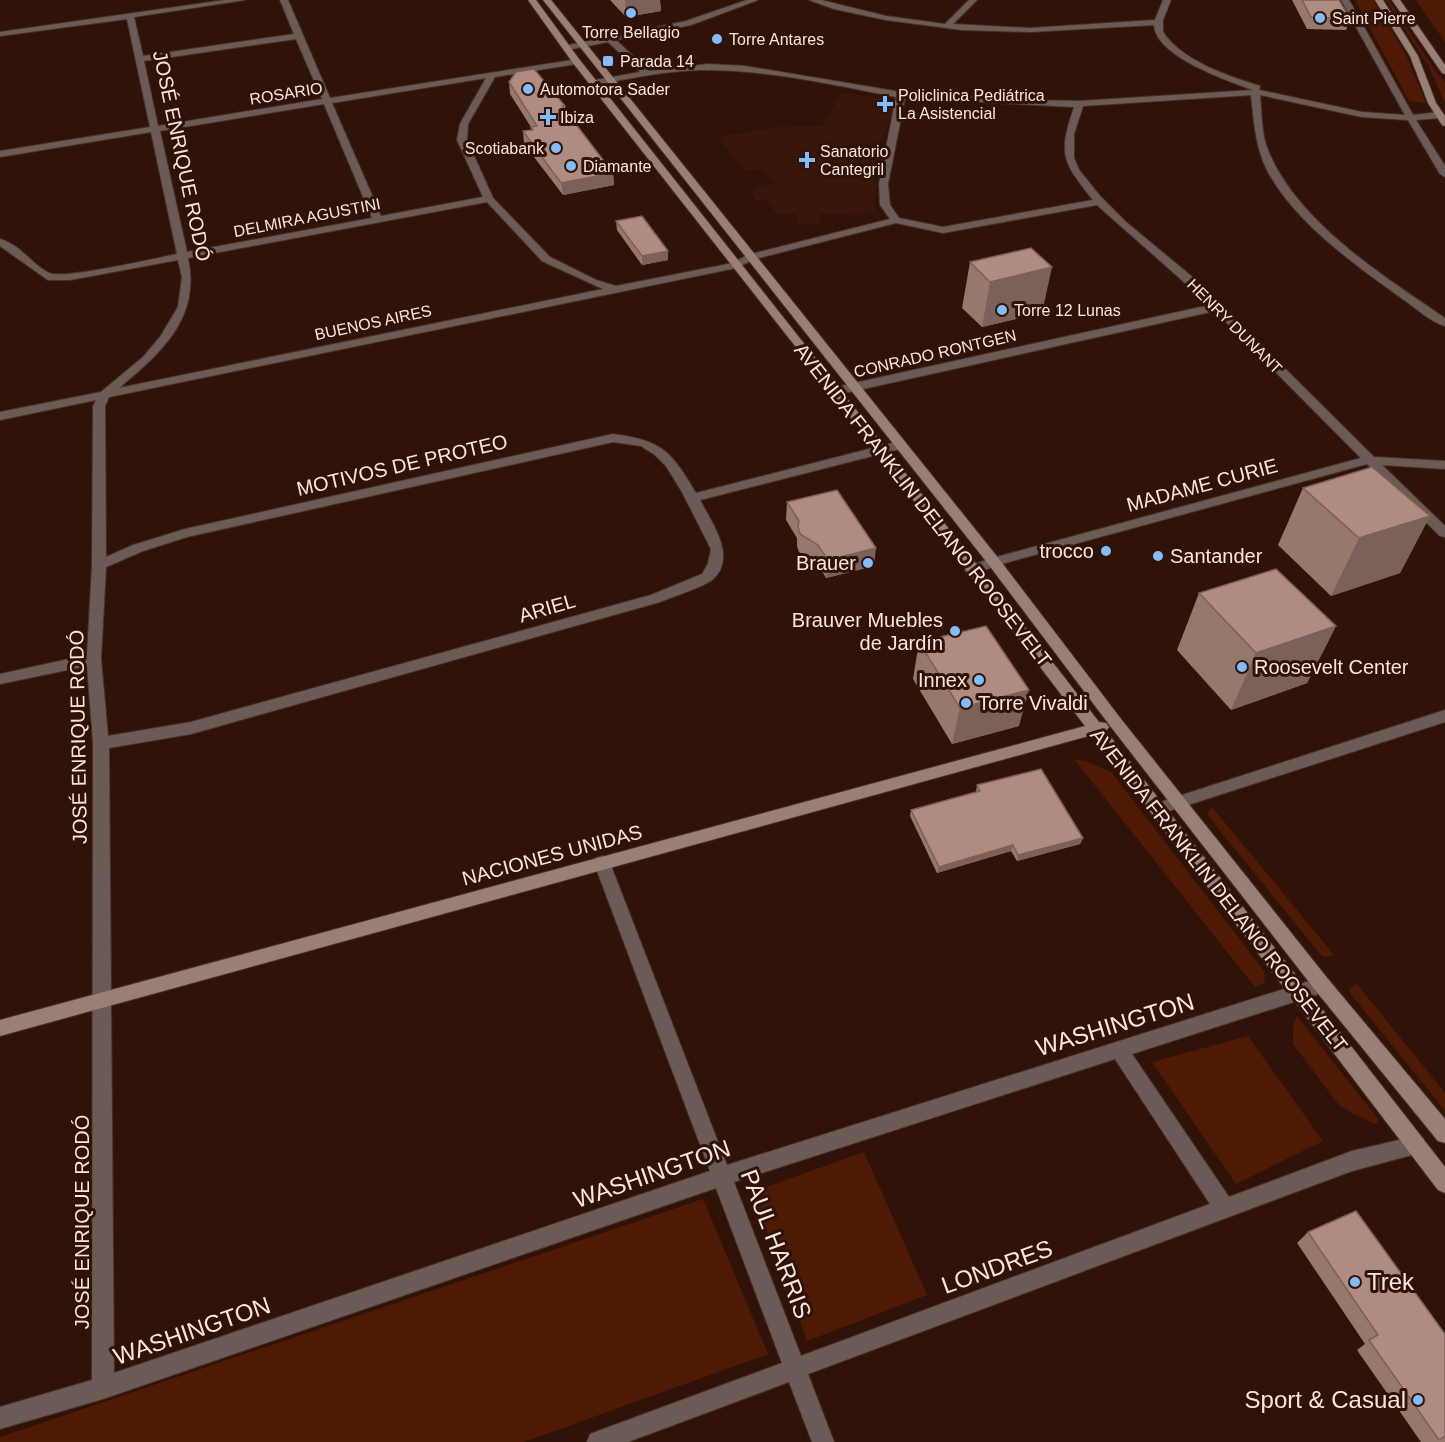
<svg xmlns="http://www.w3.org/2000/svg" width="1445" height="1442" font-family="Arial,sans-serif">
<style>
.built{fill:#381609}
.green{fill:#4f1a04}
.lines{fill:none;stroke-linecap:round;stroke-linejoin:round}
.street-casing{stroke:#4b3027;stroke-width:2}
.secondary-casing{stroke:#4b3027;stroke-width:2}
.street{fill:#6b5b56;fill-rule:evenodd}
.secondary{fill:#988077;fill-rule:evenodd}
.wall{fill:#97786d}
.shaded-wall{fill:#7b6159}
.building{fill:#b08b7f;stroke:#7b6159;stroke-width:1.5}
.poi-dot{fill:#81bdfa;stroke:#2f1309;stroke-width:2}
.labels{text-anchor:middle;stroke-width:6;stroke-linejoin:round;paint-order:stroke}
.far-poi-label{font-size:16px;fill:#f9e5de;stroke:#2f1309;text-anchor:start}
.far-street-label{font-size:16px;fill:#f9e5de;stroke:#2f1309}
.street-label{font-size:20px;fill:#f9e5de;stroke:#2f1309}
.poi-label{font-size:20px;fill:#f9e5de;stroke:#2f1309;text-anchor:end}
.near-street-label{font-size:24px;fill:#f9e5de;stroke:#2f1309}
.near-poi-label{font-size:24px;fill:#f9e5de;stroke:#2f1309;text-anchor:start}
</style>
<rect width="100%" height="100%" fill="#2f1309"/>
<!-- built -->
<path class="built" d="M841 92 897 101 878 151 875 213 821 214 820 225 798 224 795 214 777 215 767 199 756 201 750 191 759 189 758 186 773 183 763 169 745 171 718 137 776 127 823 126Z"/>
<!-- green -->
<path class="green" d="M1355 0H1373L1406 55 1426 103 1409 101Z
M1386 0H1389L1436 72 1445 82V103L1429 67Z
M1416 0H1445V42Z
M1074 759 1089 762 1112 773 1264 971 1265 982 1255 987Z
M1212 807 1334 955 1325 957 1320 954 1209 817 1207 812Z
M1357 984 1445 1093V1111L1350 993V988Z
M1297 1016 1379 1120 1376 1124 1353 1114 1338 1104 1293 1044V1026Z
M1248 1036 1323 1141 1236 1184 1152 1062Z
M864 1152 927 1295 807 1341 752 1192Z
M703 1199 768 1354 524 1442H0V1437Z"/>
<g class="lines">
<!-- street casing -->
<g class="street-casing">
<path id="street" d="M225 0H245L134 17 143 56 294 34 280 0H288L330 98 579 59 580 61 576 64 495 77 468 124 467 140 493 198 550 257 596 280 616 286 733 263 747 255 890 219 880 205 879 184 896 97C836 85 773 71 711 70 675 69 628 78 593 86L589 83 590 81 640 72 608 42 567 50 563 48 564 46 686 21 747 0H758L691 25 616 40 649 71 708 64 745 66 901 92 1025 100 1079 101 1253 90C1228 81 1155 56 1154 25L1030 32 962 30 886 20 834 9 809 0H821L886 16 945 24 969 0H977L953 24 1030 28 1155 20 1163 0H1171L1163 20V32C1182 61 1228 76 1260 86L1259 90 1362 112 1405 115 1341 0H1349L1413 115 1439 112 1443 115 1439 118 1416 120 1445 166V177L1440 174 1408 120 1362 117 1260 95C1262 113 1261 133 1268 150 1296 221 1383 276 1445 318V326C1431 322 1418 310 1407 302 1359 268 1295 223 1267 170 1255 146 1254 121 1251 95L1083 106 1074 134V158L1079 170 1100 196 1126 222 1196 280 1374 457 1445 461V469L1382 465 1445 526V537L1440 536 1367 464 998 565 972 575 967 573 965 570 967 567 989 559 1361 458 1215 311 836 395 832 393 830 391 836 387 1210 305 1097 205 943 233 896 223 755 259 736 268 109 397 105 406 106 557 133 545 185 529 613 434C663 441 670 450 696 493L900 441 906 445 904 448 700 500C712 523 738 558 712 580 703 587 672 597 660 602L191 734 109 748 114 1373 710 1171 594 863 596 858 602 856 608 858 610 863 727 1165 1322 977 1328 979 1331 985 1328 991 1132 1054 1229 1197 1352 1151 1416 1136 1423 1138 1426 1145 1423 1152 1352 1171 808 1374 834 1442H812L789 1382 628 1442H587L590 1434 598 1431 782 1363 716 1188 103 1399 0 1429V1407L92 1380 93 743 87 666 0 684V674L87 655 92 565 93 406 96 400 0 420V412L101 392 143 357 160 337 178 307 182 277 178 260 70 280H48L0 246V239C21 245 31 264 49 273 63 280 156 258 177 254L151 132 0 157V151L150 127 127 19 0 36V32ZM296 39 322 99 158 126 144 61ZM486 78 460 124 457 140 483 197 381 216 332 103ZM905 98 1074 107C1058 155 1062 161 1093 200L943 227 899 218 890 205 888 184ZM324 104 372 218 187 252 160 131ZM487 202 542 261 603 289 119 388C161 353 201 318 188 258ZM613 442 641 446 655 455 666 466 682 492 711 549 708 564 702 574 651 595 191 722 108 736 101 659 106 567 143 551 187 537ZM1115 1059 1210 1204 801 1356 734 1182Z
M1445 710V722L1157 815 1151 813 1149 809 1151 805Z"/>
</g>
<!-- secondary casing -->
<g class="secondary-casing">
<path id="secondary" d="M528 0H536L579 59 840 389 1099 722 1106 723 1109 727 1106 731 1445 1167V1193L1438 1190 1092 735 0 1036V1020L1085 726 832 393 573 63Z
M543 0H551L999 559 1121 719 1328 979 1445 1119V1143L1438 1141 1316 991 1111 727 989 565Z
M1375 0H1383L1418 56 1436 103 1445 116V126L1442 125 1428 103 1410 56Z
M1392 0H1400L1445 65V74L1442 73Z"/>
</g>
<!-- street -->
<use href="#street" class="street"/>
<!-- secondary -->
<use href="#secondary" class="secondary"/>
</g>
<!-- wall -->
<path class="wall" d="M610 0H660L661 11 626 17Z
M1292 0H1339L1350 19 1346 30 1307 29Z
M509 82 565 106V110L613 173 614 185 563 195 524 144 523 131 531 130V127L510 94Z
M616 221 668 260 642 265 617 230Z
M970 262 1042 313 982 327 962 308Z
M1303 488 1430 516 1400 573 1331 596 1278 545Z
M787 502 874 566 826 578 817 563 799 552 797 546V538L786 520Z
M1199 593 1336 626 1307 683 1231 710 1177 650Z
M919 642 1019 726 952 744 913 679Z
M977 785 1083 838 1080 844 1017 861 1011 851 937 873 910 816 911 810 976 792Z
M1308 1232 1445 1334V1442H1421L1357 1350 1365 1344 1297 1243Z"/>
<!-- shaded-wall -->
<path class="shaded-wall" d="M625 0H660L661 11 626 17Z
M613 173 614 185 563 195 561 183Z
M668 251V260L642 265V256Z
M1052 267 1042 313 982 327 990 282Z
M1430 516 1400 573 1331 596 1359 538Z
M876 548 874 566 826 578 828 560Z
M1336 626 1307 683 1231 710 1256 653Z
M1029 690 1019 726 952 744 960 708Z
M1083 838 1080 844 1017 861 1018 855Z
M1013 845 1011 851 937 873 939 867Z"/>
<!-- building -->
<path class="building" d="M1302 0H1339L1350 19 1311 17Z
M534 69 565 106H562L613 173 561 183 523 131 533 130 531 127 537 126 509 82 516 72Z
M642 216 668 251 642 256 616 221Z
M1031 248 1052 267 990 282 970 262Z
M1372 467 1430 516 1359 538 1303 488Z
M837 490 876 548 828 560 818 545 800 534 798 527 799 521 787 502Z
M1276 569 1336 626 1256 653 1199 593Z
M986 626 1029 690 960 708 919 642Z
M1041 769 1083 838 1018 855 1013 845 939 867 911 810 980 791 977 785Z
M1356 1211 1445 1334V1436L1439 1440 1369 1340 1378 1335 1308 1232Z"/>
<!-- markers -->
<g class="poi-dot">
<circle cx="631" cy="13" r="6"/>
<circle cx="1320" cy="18" r="6"/>
<circle cx="717" cy="39" r="6"/>
<rect x="602" y="55" width="12" height="12" rx="3"/>
<circle cx="528" cy="89" r="6"/>
<path d="M882 95h6v6h6v6h-6v6h-6v-6h-6v-6h6z"/>
<path d="M545 108h6v6h6v6h-6v6h-6v-6h-6v-6h6z"/>
<circle cx="556" cy="148" r="6"/>
<path d="M804 151h6v6h6v6h-6v6h-6v-6h-6v-6h6z"/>
<circle cx="571" cy="166" r="6"/>
<circle cx="1002" cy="310" r="6"/>
<circle cx="1106" cy="551" r="6"/>
<circle cx="1158" cy="556" r="6"/>
<circle cx="868" cy="563" r="6"/>
<circle cx="955" cy="631" r="6"/>
<circle cx="1242" cy="667" r="6"/>
<circle cx="979" cy="680" r="6"/>
<circle cx="966" cy="703" r="6"/>
<circle cx="1355" cy="1282" r="6"/>
<circle cx="1418" cy="1400" r="6"/>
</g>
<g class="labels">
<!-- far-poi labels -->
<g class="far-poi-label">
<text x="1332" y="24">Saint Pierre</text>
<text x="631" y="38" text-anchor="middle">Torre Bellagio</text>
<text x="729" y="45">Torre Antares</text>
<text x="620" y="67">Parada 14</text>
<text x="540" y="95">Automotora Sader</text>
<text x="898" y="101">Policlinica Pediátrica<tspan x="898" dy="18">La Asistencial</tspan></text>
<text x="560" y="123">Ibiza</text>
<text x="544" y="154" text-anchor="end">Scotiabank</text>
<text x="820" y="157">Sanatorio<tspan x="820" dy="18">Cantegril</tspan></text>
<text x="583" y="172">Diamante</text>
<text x="1014" y="316">Torre 12 Lunas</text>
</g>
<!-- far-street labels -->
<g class="far-street-label">
<text transform="translate(286 93) rotate(-9)" y="6">ROSARIO</text>
<text transform="translate(307 217) rotate(-11)" y="6">DELMIRA AGUSTINI</text>
<text transform="translate(373 322) rotate(-12)" y="6">BUENOS AIRES</text>
<text transform="translate(1235 326) rotate(45)" y="6">HENRY DUNANT</text>
<text transform="translate(935 353) rotate(-13)" y="6">CONRADO RONTGEN</text>
</g>
<!-- street labels -->
<g class="street-label">
<text transform="translate(182 156) rotate(78)" y="7">JOSÉ ENRIQUE RODÓ</text>
<text transform="translate(402 465) rotate(-13)" y="7">MOTIVOS DE PROTEO</text>
<text transform="translate(1202 485) rotate(-15)" y="7">MADAME CURIE</text>
<text transform="translate(923 505) rotate(52)" y="7">AVENIDA FRANKLIN DELANO ROOSEVELT</text>
<text transform="translate(547 608) rotate(-16)" y="7">ARIEL</text>
<text transform="translate(78 737) rotate(-91)" y="7">JOSÉ ENRIQUE RODÓ</text>
<text transform="translate(552 855) rotate(-15)" y="7">NACIONES UNIDAS</text>
<text transform="translate(1219 890) rotate(52)" y="7">AVENIDA FRANKLIN DELANO ROOSEVELT</text>
<text transform="translate(82 1222) rotate(-90)" y="7">JOSÉ ENRIQUE RODÓ</text>
</g>
<!-- poi labels -->
<g class="poi-label">
<text x="1094" y="558">trocco</text>
<text x="1170" y="563" text-anchor="start">Santander</text>
<text x="856" y="570">Brauer</text>
<text x="943" y="627">Brauver Muebles<tspan x="943" dy="23">de Jardín</tspan></text>
<text x="1254" y="674" text-anchor="start">Roosevelt Center</text>
<text x="967" y="687">Innex</text>
<text x="978" y="710" text-anchor="start">Torre Vivaldi</text>
</g>
<!-- near-street labels -->
<g class="near-street-label">
<text transform="translate(1115 1025) rotate(-17)" y="8">WASHINGTON</text>
<text transform="translate(652 1174) rotate(-19)" y="8">WASHINGTON</text>
<text transform="translate(776 1244) rotate(69)" y="8">PAUL HARRIS</text>
<text transform="translate(997 1267) rotate(-20)" y="8">LONDRES</text>
<text transform="translate(192 1331) rotate(-19)" y="8">WASHINGTON</text>
</g>
<!-- near-poi labels -->
<g class="near-poi-label">
<text x="1367" y="1290">Trek</text>
<text x="1406" y="1408" text-anchor="end">Sport &amp; Casual</text>
</g>
</g>
</svg>
